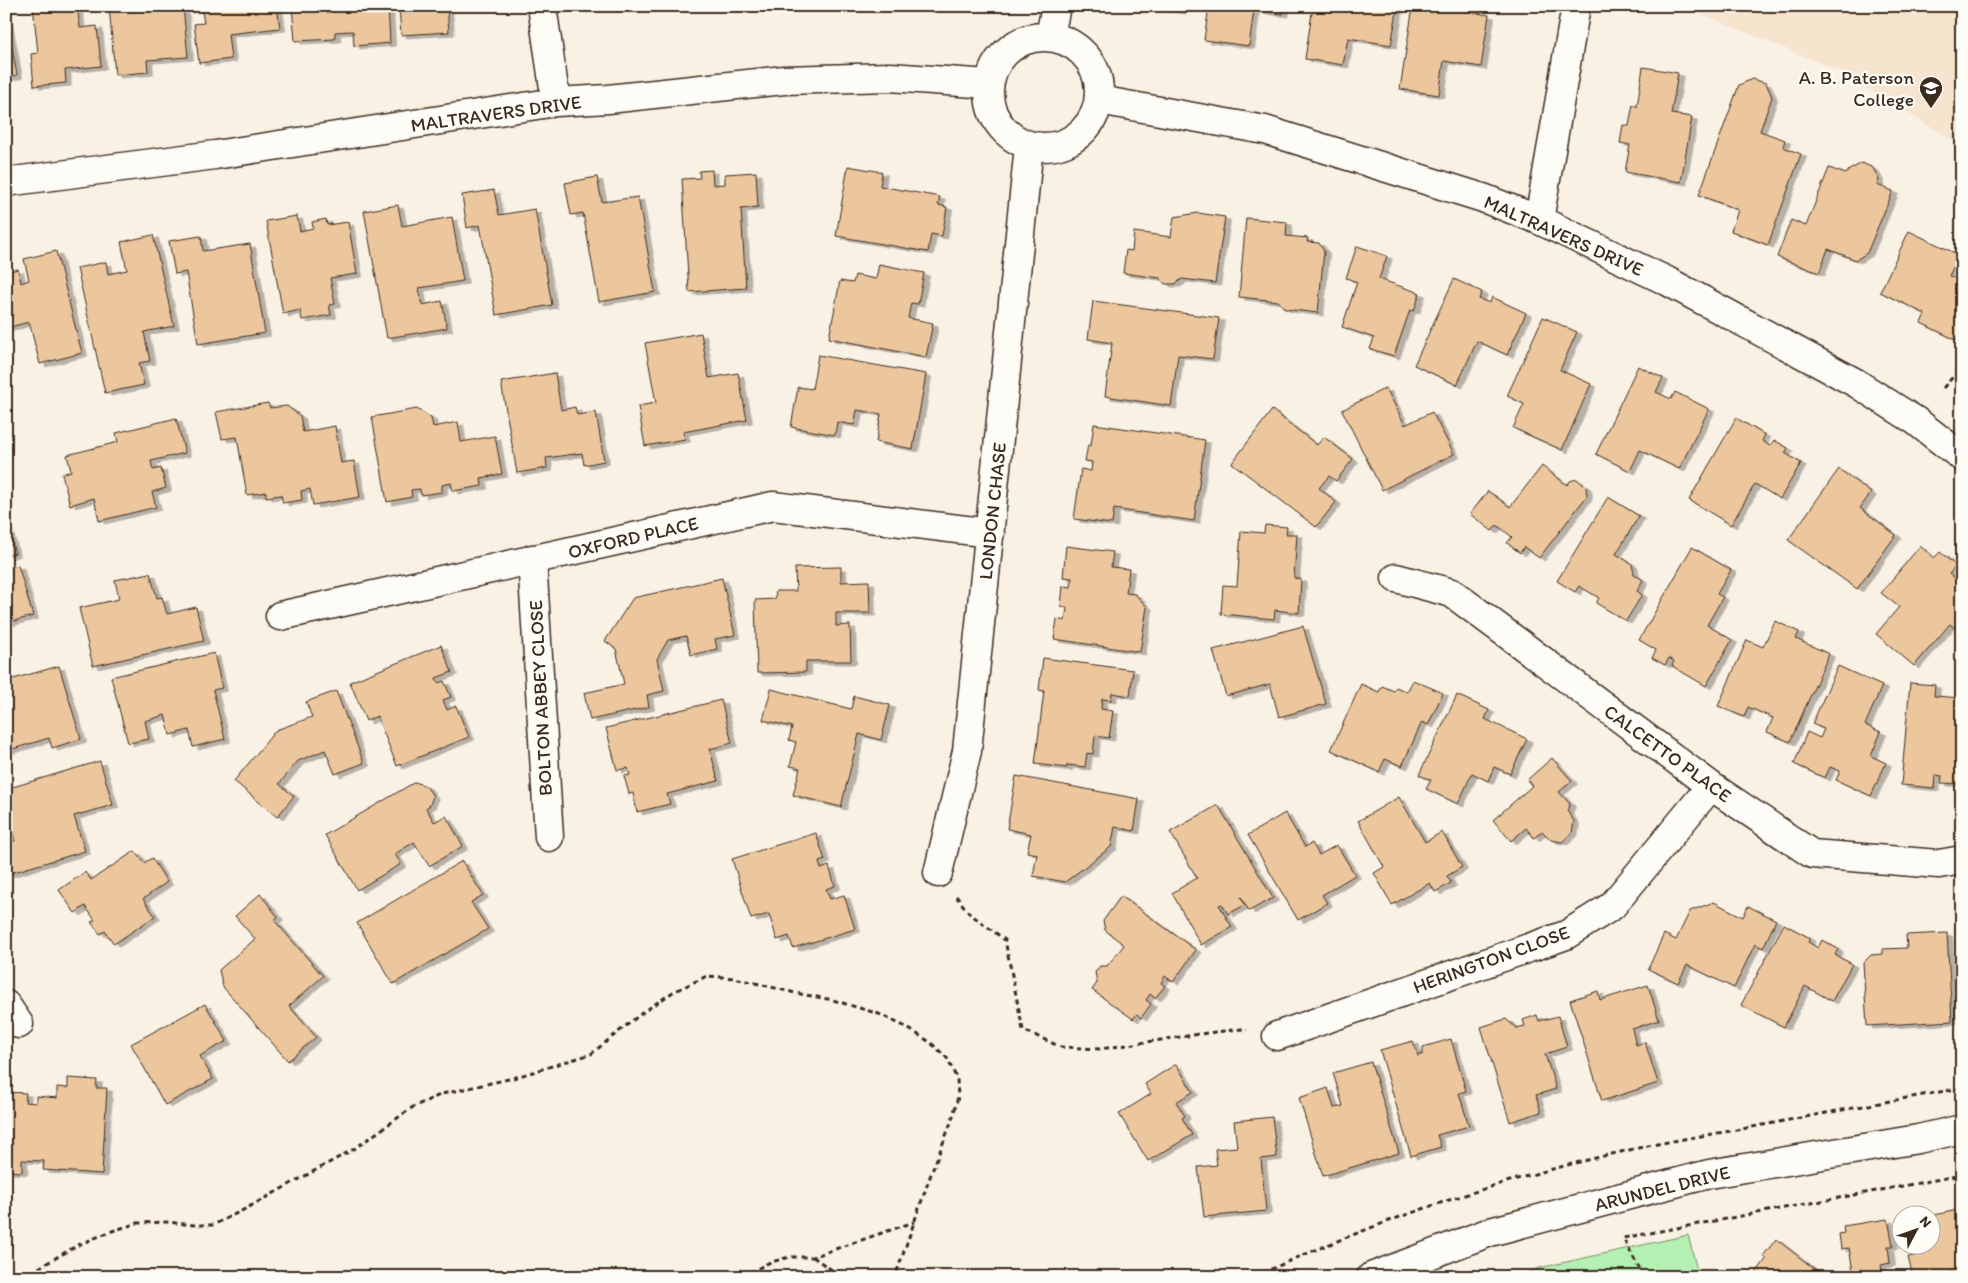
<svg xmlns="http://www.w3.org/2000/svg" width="1968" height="1283" font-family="Itim,sans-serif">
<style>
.built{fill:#f6e4cf}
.green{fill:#b4efb3;stroke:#788c68}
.building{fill:#ecc79d;stroke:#3b2a1e;filter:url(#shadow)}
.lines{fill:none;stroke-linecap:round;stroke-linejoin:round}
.minor-casing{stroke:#3b2a1e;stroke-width:31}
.major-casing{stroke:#3b2a1e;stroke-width:31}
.path{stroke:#3b2a1e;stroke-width:3;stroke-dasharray:5 4;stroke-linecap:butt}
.minor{stroke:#fdfcf7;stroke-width:28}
.major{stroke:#fdfcf7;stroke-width:28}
.labels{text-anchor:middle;stroke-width:4.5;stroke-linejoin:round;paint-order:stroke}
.poi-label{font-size:19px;fill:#3b2a1e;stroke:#fdfcf7;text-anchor:end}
.street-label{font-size:19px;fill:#3b2a1e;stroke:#fdfcf7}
</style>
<defs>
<filter id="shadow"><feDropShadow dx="5.5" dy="3" stdDeviation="0" flood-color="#0004"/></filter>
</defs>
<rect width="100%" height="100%" fill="#faf1e5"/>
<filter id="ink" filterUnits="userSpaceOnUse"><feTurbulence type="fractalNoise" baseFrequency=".02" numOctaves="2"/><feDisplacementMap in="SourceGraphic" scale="10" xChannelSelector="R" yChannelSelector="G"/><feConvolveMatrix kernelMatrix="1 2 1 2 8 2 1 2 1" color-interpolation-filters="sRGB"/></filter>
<g filter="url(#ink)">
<!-- built -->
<path class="built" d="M1682 6H1962V146L1839 71Z"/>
<!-- green -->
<path class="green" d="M1688 1235 1699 1277H1516L1539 1268Z"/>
<!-- building -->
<path class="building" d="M33 6H77L80 28 97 26 101 66 65 70 66 83 34 86 31 54 38 53Z
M109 6H183L188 57 147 60 148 72 115 75Z
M201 6H277L280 28 228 34 231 59 199 63 194 24 204 23Z
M292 6H388L390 43 354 46 353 31 335 32V39L295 41Z
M399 6H447L449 32 401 35Z
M1147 6H1181L1180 11Z
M1209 6H1285L1283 14 1254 10 1249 46 1204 40Z
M1313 6H1398L1391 45 1348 38 1343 65 1305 59Z
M1413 6H1451L1450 9 1489 15 1481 67 1444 61 1439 95 1400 89Z
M6 16 17 75 6 78Z
M1643 67 1678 73 1671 114 1692 117 1681 182 1625 172 1630 145 1620 143 1623 125 1629 126 1633 104 1637 107Z
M1752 79 1766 83 1772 97 1760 131 1785 140 1783 147 1801 154 1768 245 1731 231 1738 210 1699 195 1739 85Z
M1862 163 1873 168 1879 180 1877 185 1893 191 1867 253 1856 260 1828 249 1819 273 1777 257 1791 220 1806 226 1829 168 1846 174 1849 170Z
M848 166 882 172 880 186 940 197 938 205 947 207 942 236 931 234 928 252 836 236Z
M712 170 713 185 725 184V174L756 172 758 207 741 209 746 288 689 292 682 179 700 178 699 171Z
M597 177 602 202 638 197 655 292 599 302 583 213 571 215 565 183Z
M494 190 499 215 535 209 552 305 496 315 480 225 467 228 462 195Z
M398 205 402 226 452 217 463 281 419 288 422 305 442 301 447 328 387 338 364 211Z
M1198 213 1225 217 1215 283 1182 279 1175 284H1165L1160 278 1123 273 1126 250 1132 251 1134 232 1171 237 1174 217Z
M297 216 300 231 313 228 312 222 326 219 327 225 348 222 357 274 330 278 335 304 329 305 331 315 302 320 300 310 283 314 266 221Z
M1246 218 1287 222 1286 236 1308 238 1307 242 1319 243 1324 251 1318 313 1285 309 1278 301 1239 297Z
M1909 231 1959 255 1949 276 1962 282V334L1956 340 1921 323 1925 314 1880 292Z
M153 235 174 326 144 332 150 361 139 363 144 385 105 393 77 268 106 262 108 274 127 270 121 242Z
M201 236 203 251 250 244 265 333 198 344 186 272 175 274 169 241Z
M1357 246 1387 256 1379 279 1420 293 1414 311 1410 310 1394 356 1370 349 1374 338 1342 327 1357 282 1346 278Z
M56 251 82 353 40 364 29 322 6 328V272L18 269 21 283 29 280 24 259Z
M879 264 924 273 918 304 911 303 908 318 933 323 926 357 829 338 840 281 853 283 855 275 876 279Z
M1454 279 1482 292 1479 299 1490 303 1492 297 1526 313 1507 355 1477 341 1457 385 1414 365Z
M1093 301 1219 318 1213 359 1178 355 1171 406 1105 396 1112 343 1088 339Z
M1543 317 1577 332 1560 370 1591 384 1562 450 1513 428 1524 404 1507 396Z
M701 333 709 378 738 373 747 420 683 432 685 439 645 446 638 406 656 403 645 343Z
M818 355 926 374 913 449 876 442 881 414 857 410 854 425 837 422 835 435 791 427 798 387 812 389Z
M1638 366 1663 378 1656 392 1671 399 1675 392 1709 409 1679 469 1640 450 1630 471 1596 454Z
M555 373 561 410 575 407 577 415 596 412 604 461 584 465 582 453 546 458 547 468 517 473 501 382Z
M1386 388 1405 425 1432 412 1454 454 1382 490 1342 410Z
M268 403 270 408 287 406 300 416 303 432 335 426 341 463 354 461 360 497 313 505 310 489 301 491 302 500 283 503 281 495 266 497V492L247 495 237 437 222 439 216 412Z
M417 409 431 418 433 427 458 422 461 442 495 436 502 474 481 478 482 486 453 491 451 483 442 485V492L421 495 420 489 411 490 412 497 387 502 372 417Z
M1272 410 1317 445 1324 437 1353 459 1336 481 1329 476 1319 488 1336 502 1316 527 1232 463Z
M176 418 185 453 151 461 153 470 161 468 166 488 152 492 156 507 99 521 94 498 70 505 62 474 71 471 67 455 118 442 116 433Z
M1736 418 1765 435 1762 441 1770 446 1774 440 1788 448 1785 453 1801 463 1780 499 1755 484 1731 525 1689 500Z
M1094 424 1205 440 1194 521 1114 509 1112 524 1074 519 1081 469 1091 471 1092 462 1085 461 1088 445H1091Z
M1542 466 1567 485 1570 481 1577 479 1586 487 1587 496 1539 558 1524 547 1520 553 1507 543 1512 537 1497 525 1492 531 1470 514 1488 491 1510 507Z
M1839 469 1871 493 1860 508 1896 535 1857 589 1788 540Z
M1608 497 1639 516 1616 554 1632 564 1634 574 1643 580 1637 591 1642 595 1626 621 1596 603 1599 598 1579 586 1575 592 1557 581Z
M6 524 15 553 6 556Z
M1265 525 1287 527 1286 534H1297L1294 578 1301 579 1299 613 1275 610 1274 619 1221 614 1223 585 1237 586 1241 531 1264 533Z
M1066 546 1113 552 1111 567 1129 569 1126 593 1135 594 1147 607 1140 652 1054 639 1057 619 1065 621 1067 608 1061 606 1063 586 1071 587 1072 578 1063 577Z
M1920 546 1934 558 1940 552 1956 566 1949 574 1962 585V625L1957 630 1950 624 1914 666 1876 634 1899 607 1881 593Z
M1692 547 1731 570 1717 594 1723 597 1707 625 1732 640 1706 686 1672 666 1674 661 1669 658 1665 665 1652 658 1656 650 1639 640Z
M18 565 33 616 6 623V568Z
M841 567V582L869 581 870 613H836V626L850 625 851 661H806V672L757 673 755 600 775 599 776 591H796L795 568Z
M150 573 157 598 162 597 167 614 196 607 204 641 93 666 79 608 119 599 115 580Z
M722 578 735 635 715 639 717 649 691 655 686 636 668 640 657 659 664 691 647 695 649 707 590 720 584 693 624 684 616 649 605 641 633 598Z
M1775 621 1799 632 1796 639 1829 654 1790 742 1767 732 1773 718 1748 707 1744 717 1718 706 1747 640 1763 647Z
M1303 626 1326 704 1279 717 1270 684 1226 696 1213 650Z
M441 645 452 672 436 678 438 683 444 681 451 697 443 700 447 710 456 706 469 737 397 766 377 716 366 721 350 682Z
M214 653 222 688 213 690 225 739 193 747 189 730 170 735 165 715 145 721 149 739 128 743 111 677Z
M1043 658 1133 670 1130 696 1112 693 1111 700 1102 699 1101 709 1113 711 1109 738 1095 736 1093 754 1087 753 1085 767 1067 765V768L1035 764 1044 691 1039 690Z
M59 666 81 739 52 748 49 738 6 751V681Z
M1838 666 1882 686 1865 725 1881 732 1871 756 1886 763 1871 796 1836 780 1840 771 1830 767 1825 778 1794 764 1807 732 1820 738 1824 729 1812 724Z
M1413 680 1443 693 1428 725 1422 722 1402 766 1385 759 1379 772 1331 750 1361 684 1379 692 1382 686 1394 691 1396 687 1407 692Z
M1910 683 1935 685 1934 696 1962 698V784L1941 783 1942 776 1935 775 1934 788 1901 785Z
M771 689 851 709 854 696 890 705 881 740 859 734 841 807 793 795 800 768 790 766 796 742 789 740 792 727 763 720Z
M336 691 364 763 335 774 325 750 298 761 279 784 294 796 277 817 234 781 276 730 312 717 306 702Z
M1457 695 1489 710 1485 719 1527 739 1510 774 1494 767 1488 781 1472 773 1458 804 1426 789 1431 780 1419 775Z
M721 700 732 743 710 749 718 781 667 794 670 804 637 812 633 793 629 794 624 776 630 775 628 768 617 770 606 728Z
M1552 758 1572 781 1559 792 1570 804 1567 811 1574 821 1572 833 1562 842 1551 840 1542 831 1534 838 1526 828 1511 841 1493 820 1532 786 1527 780Z
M100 761 113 805 74 816 85 851 7 874 6 844 15 841 9 820 6 821V789Z
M1016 776 1139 799 1134 831 1115 827 1111 847 1065 882 1033 876 1037 854 1027 852 1031 834 1007 829Z
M415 782 426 786 433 796 430 805 426 808 434 822 446 816 463 846 429 866 414 842 395 854 401 864 357 890 325 835Z
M1399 797 1425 842 1442 832 1462 867 1447 876 1451 883 1435 892 1430 883 1392 905 1374 873 1384 867 1358 821Z
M1218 805 1273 898 1249 911 1241 897 1245 905 1228 914 1222 904 1219 905 1232 927 1201 945 1172 893 1197 878 1170 832Z
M1285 813 1305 847 1312 843 1319 855 1337 845 1355 875 1322 895 1327 903 1298 920 1248 835Z
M816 833 825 860 819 862 821 869 829 866 835 886 826 889 830 899 844 895 855 929 793 948 789 936 777 940 769 914 751 919 732 859Z
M135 851 144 863 152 858 167 882 143 899 155 916 114 944 105 931 100 934 91 922 95 920 85 906 75 913 59 890 85 872 91 880Z
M462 861 483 895 471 902 488 929 393 984 357 923Z
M260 894 278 917 274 920 323 976 289 1006 316 1037 288 1061 223 987 219 970 255 939 235 916Z
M1121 896 1196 950 1173 982 1165 976 1161 983 1165 986 1155 998 1150 994 1146 1000 1151 1004 1141 1018 1137 1014 1133 1019 1092 990 1097 983 1095 972 1100 966H1107L1124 945 1105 930 1103 921Z
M1714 902 1743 917 1748 906 1776 920 1763 948 1755 944 1734 988 1687 965 1678 983 1648 969 1664 934 1676 940 1690 911Z
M1784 924 1810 938 1808 942 1818 948 1822 940 1838 949 1835 955 1852 964 1832 1001 1805 986 1784 1027 1741 1005Z
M1947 933 1952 1021 1867 1026 1863 963 1871 955 1882 954V949L1907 948 1906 935Z
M1648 985 1659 1020 1632 1029 1636 1045 1645 1042 1658 1083 1602 1101 1570 1000 1598 991 1600 1000Z
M205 1004 227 1041 200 1056 213 1079 165 1105 131 1044Z
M1537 1015 1539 1021 1558 1016 1567 1047 1545 1054 1556 1089 1536 1095 1541 1112 1510 1122 1481 1027 1506 1019 1516 1028 1525 1026 1523 1020Z
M1451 1039 1466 1091 1459 1093 1469 1126 1437 1135 1441 1147 1411 1156 1380 1050 1413 1041 1418 1056 1423 1054V1047Z
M1371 1062 1399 1153 1323 1176 1299 1098 1328 1088 1334 1108 1343 1106 1333 1073Z
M1176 1064 1193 1092 1176 1102 1185 1116 1182 1118 1192 1135 1148 1161 1119 1114 1151 1094 1145 1084Z
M68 1078 97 1080 96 1088H107L102 1174 43 1170 44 1161 22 1160V1172L6 1171V1092L26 1093 25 1102 36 1103V1096L57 1098V1087L68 1088Z
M1272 1117 1277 1157 1261 1159 1266 1211 1204 1217 1198 1167 1217 1165 1215 1149 1237 1147 1234 1121Z
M1962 1209V1277H1953L1952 1272 1944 1274 1945 1277H1913L1908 1257 1917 1255 1915 1246H1930V1216Z
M1888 1219 1893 1246H1888L1890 1263 1881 1265 1883 1277H1854L1849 1248 1841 1249 1839 1234 1844 1233 1843 1226Z
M1776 1239 1825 1277H1753L1767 1258 1763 1256Z"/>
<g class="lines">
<!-- minor casing -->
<g class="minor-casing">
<path id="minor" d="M542 6 556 102
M1050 36 1056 6
M989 92a55 55 0 1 1 110 0a55 55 0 1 1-110 0Z
M1099 100 1265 130 1483 198 1539 220 1667 281 1856 383 1916 421 1962 457
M6 182 215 155 556 102 608 99 784 80 890 77 989 84
M1539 220 1576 6
M532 559 549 837
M1396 578 1452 593 1711 786 1812 854 1939 864 1962 860
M280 616 773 506 990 533
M938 873 967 751 1029 146
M6 1005 19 1024
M1277 1036 1566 935 1612 906 1711 786"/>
</g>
<!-- major casing -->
<g class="major-casing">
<path id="major" d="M1371 1277 1490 1232 1709 1174 1918 1139 1962 1129"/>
</g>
<!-- path -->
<path class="path" d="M1943 388 1962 367
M956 896 969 913 1005 940 1023 1030 1061 1047 1100 1049 1207 1033 1241 1029 1247 1030
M813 1257 842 1277
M23 1277 78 1245 112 1231 138 1223 167 1222 194 1225H213L247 1208 354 1149 413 1107 442 1094 513 1078 591 1054 642 1013 673 992 707 976 735 978 795 993 833 1000 879 1014 904 1026 930 1042 947 1058 957 1079 958 1097 952 1120 931 1174 895 1277
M646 1277H649
M742 1277 768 1263 789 1257H812L914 1222
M1254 1277C1375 1221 1504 1178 1634 1149 1670 1141 1706 1135 1742 1129 1815 1115 1889 1101 1962 1088
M1644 1277 1623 1238 1962 1175"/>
<!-- minor -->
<use href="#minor" class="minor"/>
<!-- major -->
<use href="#major" class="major"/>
</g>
</g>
<!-- icons -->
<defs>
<g id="school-pin" transform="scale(1.25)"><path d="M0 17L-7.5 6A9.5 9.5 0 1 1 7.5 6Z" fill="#3b2a1e" stroke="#fdfcf7"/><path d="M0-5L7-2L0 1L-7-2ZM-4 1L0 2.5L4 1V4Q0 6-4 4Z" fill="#fff"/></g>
</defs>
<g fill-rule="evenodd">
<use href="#school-pin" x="1931" y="88"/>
</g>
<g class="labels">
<!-- poi labels -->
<g class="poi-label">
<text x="1914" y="84">A. B. Paterson<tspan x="1914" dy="22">College</tspan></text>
</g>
<!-- street labels -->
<g class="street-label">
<text transform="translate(496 113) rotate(-8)" y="7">MALTRAVERS DRIVE</text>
<text transform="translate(1564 235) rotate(24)" y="7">MALTRAVERS DRIVE</text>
<text transform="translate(992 511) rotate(-84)" y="7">LONDON CHASE</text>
<text transform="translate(633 537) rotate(-13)" y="7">OXFORD PLACE</text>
<text transform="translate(540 698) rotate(-93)" y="7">BOLTON ABBEY CLOSE</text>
<text transform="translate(1668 753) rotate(36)" y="7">CALCETTO PLACE</text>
<text transform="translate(1491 959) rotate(-20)" y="7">HERINGTON CLOSE</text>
<text transform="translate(1662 1188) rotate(-14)" y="7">ARUNDEL DRIVE</text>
</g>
</g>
<!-- margin -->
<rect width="1968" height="1283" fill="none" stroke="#fdfcf7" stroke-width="25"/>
<rect x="12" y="12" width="1943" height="1258" fill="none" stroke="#3b2a1e" stroke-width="2" filter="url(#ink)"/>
<!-- north arrow -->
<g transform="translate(1916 1230) rotate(49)"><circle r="24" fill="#fdfcf7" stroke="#afa8a0"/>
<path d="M0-4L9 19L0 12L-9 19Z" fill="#3b2a1e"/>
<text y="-8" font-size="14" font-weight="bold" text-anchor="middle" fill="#3b2a1e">N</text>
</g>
</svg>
